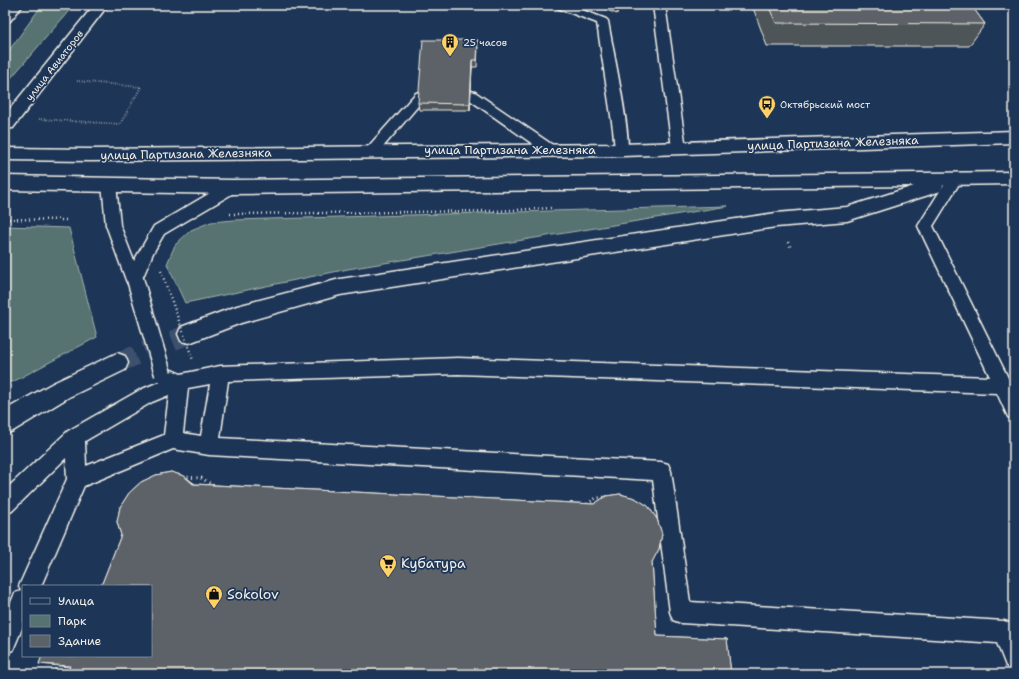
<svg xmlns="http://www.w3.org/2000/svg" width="1019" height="679" font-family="'Shantell Sans',sans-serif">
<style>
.green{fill:#577371;stroke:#a6b2ac}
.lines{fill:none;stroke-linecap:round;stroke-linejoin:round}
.primary-tunnel{stroke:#3d516d;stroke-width:20;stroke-dasharray:20 10;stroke-linecap:butt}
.lane-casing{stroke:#f4f1e8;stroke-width:3}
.primary-casing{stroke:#f4f1e8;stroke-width:3}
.path-far2{stroke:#f4f1e8;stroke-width:2;stroke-dasharray:0.5 2;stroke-linecap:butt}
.path-far1{stroke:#f4f1e8;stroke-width:2.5;stroke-dasharray:1 3;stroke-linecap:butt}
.path{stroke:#f4f1e8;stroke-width:3;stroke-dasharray:1 3.5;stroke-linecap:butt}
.lane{fill:#1d3557;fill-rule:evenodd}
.primary{fill:#1d3557;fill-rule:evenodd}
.lane-bridge-casing{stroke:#f4f1e8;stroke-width:19;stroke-linecap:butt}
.path-bridge{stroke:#f4f1e8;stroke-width:2.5;stroke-dasharray:1 3;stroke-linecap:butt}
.lane-bridge{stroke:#1d3557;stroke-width:16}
.wall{fill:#4e5459;stroke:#f4f1e8}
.shaded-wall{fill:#404549;stroke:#f4f1e8}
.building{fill:#5b6268;stroke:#f4f1e8}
.labels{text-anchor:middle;stroke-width:3.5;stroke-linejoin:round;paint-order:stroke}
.far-poi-label{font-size:10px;fill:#f4f1e8;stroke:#1d3557;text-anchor:start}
.far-street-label{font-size:10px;fill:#f4f1e8;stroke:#1d3557}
.street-label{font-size:12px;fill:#f4f1e8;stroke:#1d3557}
.near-poi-label{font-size:14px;fill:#f4f1e8;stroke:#1d3557;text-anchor:start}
</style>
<rect width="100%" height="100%" fill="#1d3557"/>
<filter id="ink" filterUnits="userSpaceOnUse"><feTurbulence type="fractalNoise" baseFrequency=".025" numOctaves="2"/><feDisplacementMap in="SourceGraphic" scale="8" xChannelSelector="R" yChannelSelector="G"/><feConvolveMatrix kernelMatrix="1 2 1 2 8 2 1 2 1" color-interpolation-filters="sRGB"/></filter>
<g filter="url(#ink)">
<!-- green -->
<path class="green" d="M42 5H74L5 85V56Z
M728 206 348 269 185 303 167 264 175 245 191 230 211 222 234 220Z
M5 226 69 228 97 337 5 386Z"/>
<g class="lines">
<!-- primary-tunnel -->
<path class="primary-tunnel" d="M117 363 189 334"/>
<!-- lane casing -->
<g class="lane-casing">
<path id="lane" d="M553 5H569L606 19 608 21C611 40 633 143 627 153L622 155 617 153 615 150 613 129 597 23 555 7Z
M653 5H665L686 148 684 151 679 153 674 151 672 148Z
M471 91 475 92 557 148 559 151 557 154 552 156 547 154 467 98 465 95 467 92Z
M420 92 424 93 426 96 424 99 377 154 372 156 367 154 365 151 367 148 416 93Z
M955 174 960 175 962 179 933 226 1014 390V419L1008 417 997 393 458 374 228 381 220 438 661 462 668 464 671 471 690 602 1004 621 1012 624 1014 629V669L1006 666 997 643 681 623 673 620 670 612 653 480 209 455 173 449 84 486 41 586H23V626L13 650 5 653V616L15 593 21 591 19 586 67 479 66 458 12 511 5 514V490L68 431 140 390 164 380 163 378 166 372 172 370 181 374 220 366 458 358 990 377 918 226 950 175ZM210 384 201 436 183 433 188 388ZM169 395 164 435 86 466 85 441 152 402Z
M109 179 114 180 116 184 120 225 134 261 154 226 227 183 232 182 237 183 239 187 237 191 164 234 153 253 140 284 134 286 128 284 126 280 106 225 102 184 104 180Z"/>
</g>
<!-- primary casing -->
<g class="primary-casing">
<path id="primary" d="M8 5H23L10 21 5 22V9Z
M94 5H108L13 128 5 129V115Z
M1014 131V143L622 156 90 161 5 160V148L90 149 622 144Z
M1014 172V184L943 185 941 191 847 221 776 227 340 295 241 323 189 343 181 341 178 334 181 327 237 306 340 279 776 213 847 207 914 186 232 194 5 190V176L232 180Z
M117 353 125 356 128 363 125 370 69 397 13 431 5 434V410L53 383Z"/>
</g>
<!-- path-far2 -->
<path class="path-far2" d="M39 119 120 124 141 87 76 81"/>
<!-- path-far1 -->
<path class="path-far1" d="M230 214 492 211 551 208
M5 219 67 220
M788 242 791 248"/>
<!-- path -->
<path class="path" d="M183 477 201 478 216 487
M587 504 596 498 606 497
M54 674 58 664"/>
<!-- lane -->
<use href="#lane" class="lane"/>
<!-- primary -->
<use href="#primary" class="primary"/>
<!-- lane-bridge casing -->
<g class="lane-bridge-casing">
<path id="lane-bridge" d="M135 279 163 374"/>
</g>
<!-- path-bridge -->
<path class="path-bridge" d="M161 271 193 360"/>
<!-- lane-bridge -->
<use href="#lane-bridge" class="lane-bridge"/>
</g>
<!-- wall -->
<path class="wall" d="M594 5H619L617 14Z
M752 5H971L985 24 969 46H767Z
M478 47 477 67H472L470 110H419L418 103Z
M171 472 184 476 195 484 594 504 606 496 620 494 635 498 648 506 657 519 662 534 659 549 652 562 657 636 727 639 731 674H67L70 667 39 664 42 656H151V586H101L121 535 117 522 120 507 129 493 141 482 156 475Z"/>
<!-- shaded-wall -->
<path class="shaded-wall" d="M472 60V67L470 110V104Z
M184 476 201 489 193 484Z"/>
<!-- building -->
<path class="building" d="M768 5H971L985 24 776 23Z
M423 40H478L477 60H472L470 104 418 103Z
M171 472 184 476 193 484 594 504 606 496 620 494 635 498 648 506 657 519 662 534 659 549 652 562 657 636 727 639 731 674H67L70 666 39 664 42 656H151V586H101L121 535 117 522 120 507 129 493 141 482 156 475Z"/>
</g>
<!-- icons -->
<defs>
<g id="building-pin" transform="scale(0.9)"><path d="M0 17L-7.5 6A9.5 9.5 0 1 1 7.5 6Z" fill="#ffd166" stroke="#1d3557"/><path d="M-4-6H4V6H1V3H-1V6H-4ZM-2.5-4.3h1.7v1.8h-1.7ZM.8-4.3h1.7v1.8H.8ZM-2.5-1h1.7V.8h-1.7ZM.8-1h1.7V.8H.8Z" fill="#111"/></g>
<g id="bus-pin" transform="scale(0.9)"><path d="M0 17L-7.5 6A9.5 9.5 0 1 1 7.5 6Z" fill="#ffd166" stroke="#1d3557"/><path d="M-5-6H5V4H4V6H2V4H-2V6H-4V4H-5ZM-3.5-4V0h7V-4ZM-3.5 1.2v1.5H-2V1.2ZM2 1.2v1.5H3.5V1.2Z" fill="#111"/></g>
<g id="supermarket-pin" transform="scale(0.9)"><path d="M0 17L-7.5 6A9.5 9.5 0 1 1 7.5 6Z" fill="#ffd166" stroke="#1d3557"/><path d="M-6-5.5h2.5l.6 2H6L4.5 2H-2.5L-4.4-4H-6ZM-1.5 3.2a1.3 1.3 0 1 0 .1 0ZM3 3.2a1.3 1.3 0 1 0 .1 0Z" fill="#111"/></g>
<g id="shop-pin" transform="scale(0.9)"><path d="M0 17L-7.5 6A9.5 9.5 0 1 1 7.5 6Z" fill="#ffd166" stroke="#1d3557"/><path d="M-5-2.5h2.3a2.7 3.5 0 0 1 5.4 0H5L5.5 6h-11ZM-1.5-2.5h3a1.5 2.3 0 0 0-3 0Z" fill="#111"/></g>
</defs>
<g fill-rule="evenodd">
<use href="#building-pin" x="450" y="42"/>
<use href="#bus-pin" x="767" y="104"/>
<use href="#supermarket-pin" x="388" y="563"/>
<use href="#shop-pin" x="214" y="594"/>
</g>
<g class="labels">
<!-- far-poi labels -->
<g class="far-poi-label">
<text x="463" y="46">25 часов</text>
<text x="780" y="108">Октябрьский мост</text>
</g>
<!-- far-street labels -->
<g class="far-street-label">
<text transform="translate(54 65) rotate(-52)" y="4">улица Авиаторов</text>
</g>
<!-- street labels -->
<g class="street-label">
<text transform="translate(833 143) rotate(-2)" y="4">улица Партизана Железняка</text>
<text x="510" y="154">улица Партизана Железняка</text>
<text transform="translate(186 154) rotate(-1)" y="4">улица Партизана Железняка</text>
</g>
<!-- near-poi labels -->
<g class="near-poi-label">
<text x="401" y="568">Кубатура</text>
<text x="227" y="599">Sokolov</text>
</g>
</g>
<!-- margin -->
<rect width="1019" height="679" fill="none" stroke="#1d3557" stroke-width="20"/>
<rect x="10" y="10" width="999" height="659" fill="none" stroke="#f4f1e8" stroke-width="1.5" filter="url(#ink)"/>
<!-- legend -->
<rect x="22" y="585" width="130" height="72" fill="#1d3557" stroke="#738091"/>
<rect x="30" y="598" width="20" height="6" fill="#1d3557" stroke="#738091"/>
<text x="58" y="605" font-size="12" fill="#f4f1e8">Улица</text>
<rect x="30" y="615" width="20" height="12" fill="#577371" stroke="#738091"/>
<text x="58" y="625" font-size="12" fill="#f4f1e8">Парк</text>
<rect x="30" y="635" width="20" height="12" fill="#5b6268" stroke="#738091"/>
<text x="58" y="645" font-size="12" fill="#f4f1e8">Здание</text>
</svg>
